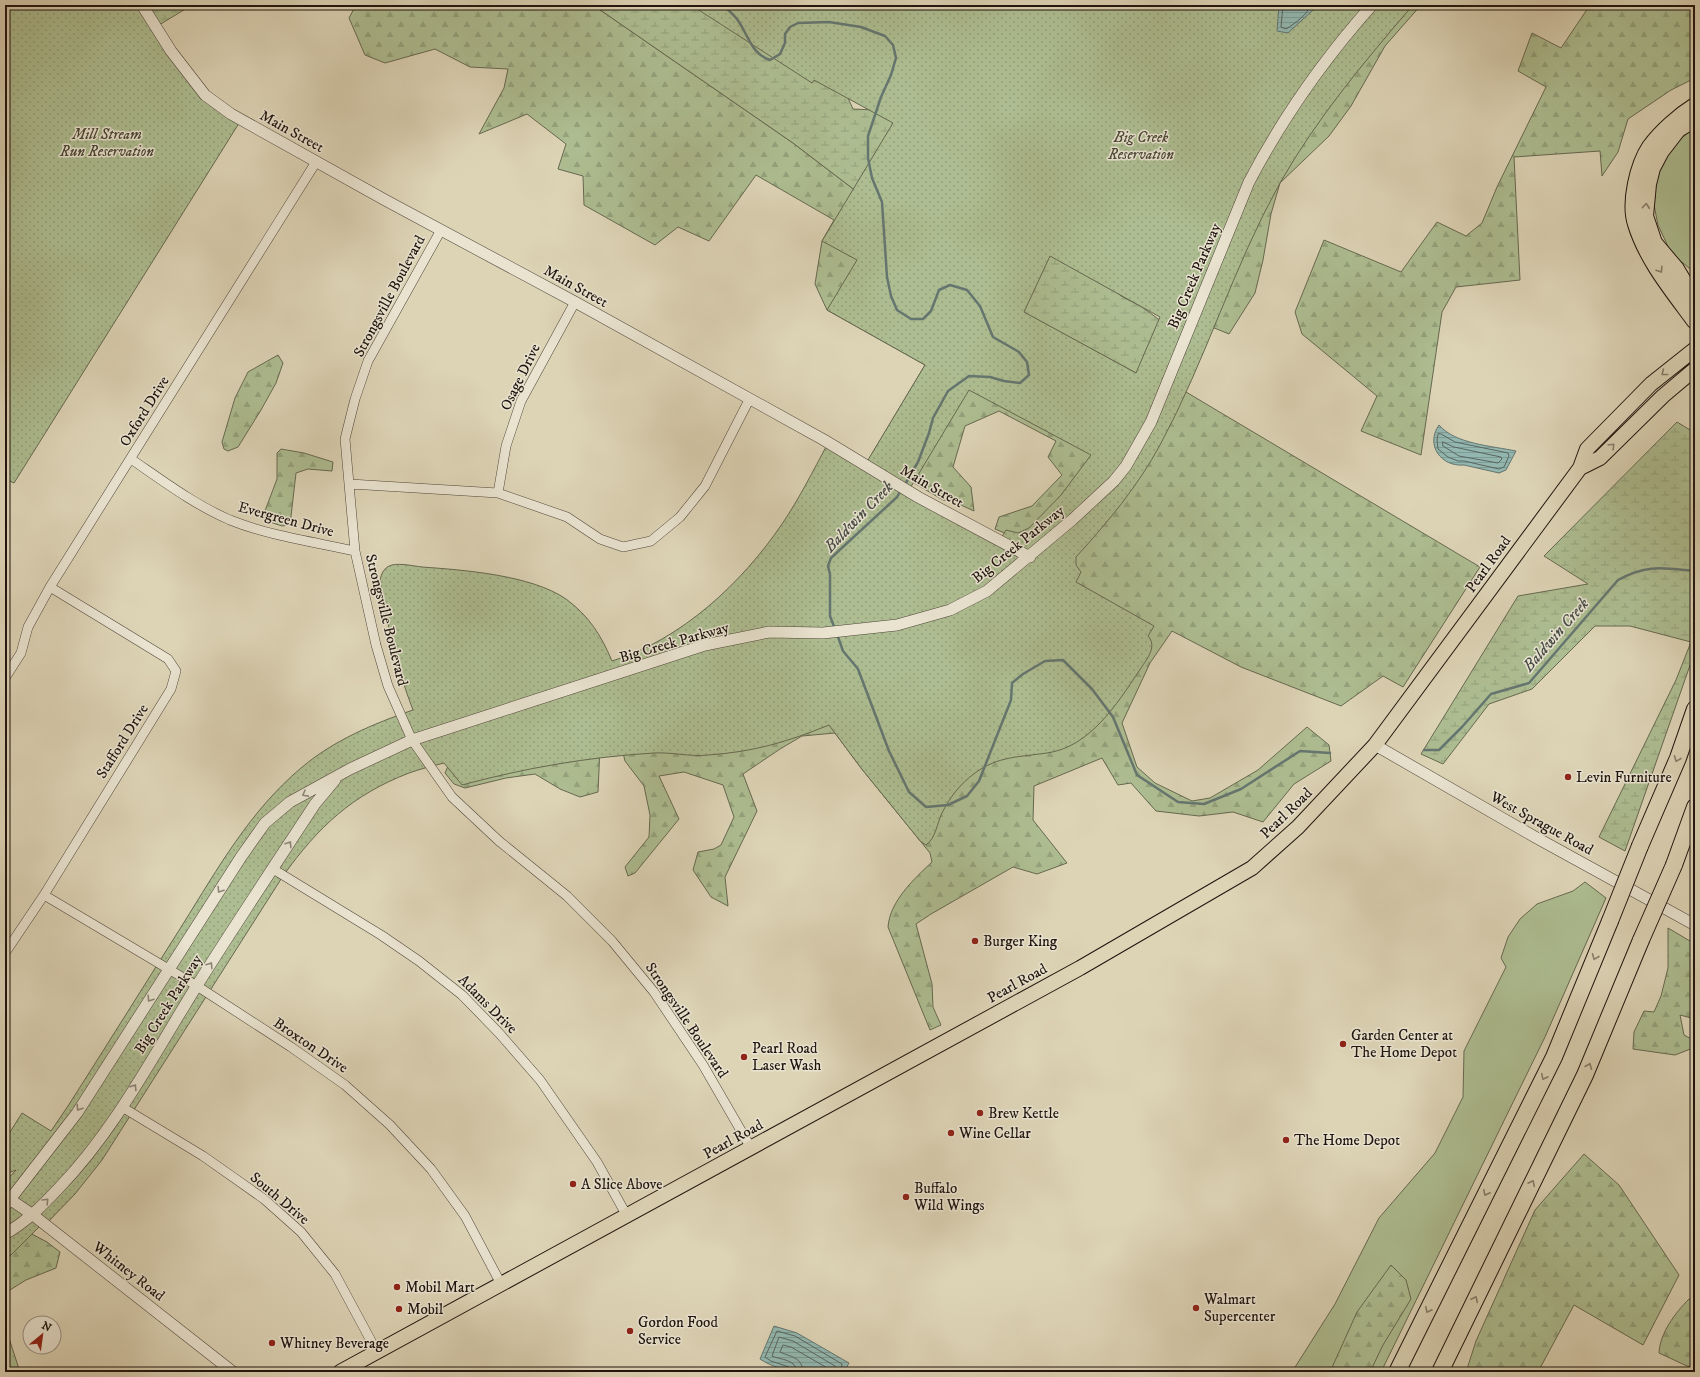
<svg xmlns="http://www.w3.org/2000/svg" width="1700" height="1377" font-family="'IM FELL DW Pica',serif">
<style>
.grass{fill:#adbd91;stroke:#666850}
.forest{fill:url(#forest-firs);stroke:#666850}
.wetland{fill:url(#wetland-marsh);stroke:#666850}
.park{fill:url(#park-dots);stroke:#666850;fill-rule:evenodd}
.water{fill:url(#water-rules);stroke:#657670}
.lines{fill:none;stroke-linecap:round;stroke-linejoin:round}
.shore{stroke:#596660;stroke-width:1}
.stream{stroke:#657670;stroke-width:2.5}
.minor-casing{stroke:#4e4439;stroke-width:10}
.tertiary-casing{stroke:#4e4439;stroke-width:12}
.primary-casing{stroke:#1f140f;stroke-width:16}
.motorway-casing{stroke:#1f140f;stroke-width:18}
.minor{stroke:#e9e3d0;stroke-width:9}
.tertiary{stroke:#e9e3d0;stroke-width:11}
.primary{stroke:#ddd4b6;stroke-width:14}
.motorway{stroke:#ddd4b6;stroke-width:16}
.motorway-bridge-casing{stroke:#1f140f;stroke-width:18;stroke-linecap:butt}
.motorway-bridge{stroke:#ddd4b6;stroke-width:16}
.oneway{stroke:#887e6b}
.oneway2{stroke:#8e8679}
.poi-dot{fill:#8f2418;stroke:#e9e3d0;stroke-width:1.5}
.labels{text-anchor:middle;stroke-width:3;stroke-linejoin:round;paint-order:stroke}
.street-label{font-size:15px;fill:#1f140f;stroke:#e9e3d0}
.park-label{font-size:15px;font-style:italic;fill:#4a4736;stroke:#e9e3d0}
.poi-label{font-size:15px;fill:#1f140f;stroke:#e9e3d0;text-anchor:start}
.water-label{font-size:16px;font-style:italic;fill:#484d48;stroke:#e9e3d0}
</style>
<defs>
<pattern id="forest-firs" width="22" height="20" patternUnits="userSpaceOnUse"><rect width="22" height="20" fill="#adbd91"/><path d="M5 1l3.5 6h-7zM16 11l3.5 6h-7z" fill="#94a27c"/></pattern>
<pattern id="wetland-marsh" width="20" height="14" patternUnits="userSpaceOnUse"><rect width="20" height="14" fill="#adbd91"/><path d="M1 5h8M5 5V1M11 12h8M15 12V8" fill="none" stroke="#94a27c"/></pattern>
<pattern id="park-dots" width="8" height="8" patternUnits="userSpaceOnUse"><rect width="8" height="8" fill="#adbd91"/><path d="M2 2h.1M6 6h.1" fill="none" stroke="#94a27c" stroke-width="1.8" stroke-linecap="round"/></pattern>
<pattern id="water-rules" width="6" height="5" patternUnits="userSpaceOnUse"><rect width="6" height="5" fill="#93b8b1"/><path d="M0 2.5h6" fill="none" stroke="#7e9d97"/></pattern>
</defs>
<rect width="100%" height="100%" fill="#ddd4b6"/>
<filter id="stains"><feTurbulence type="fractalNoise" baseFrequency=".005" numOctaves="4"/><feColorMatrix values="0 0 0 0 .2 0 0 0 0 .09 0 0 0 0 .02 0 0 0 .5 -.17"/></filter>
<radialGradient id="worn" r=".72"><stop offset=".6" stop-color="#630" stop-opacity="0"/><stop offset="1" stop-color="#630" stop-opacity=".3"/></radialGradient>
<!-- grass -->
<path class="grass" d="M1695 128V273L1671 253 1658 225 1654 205 1657 175 1662 162 1680 139Z
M1585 882 1606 898 1545 1037 1381 1372H1292L1335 1304 1379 1218 1435 1153 1463 1097 1464 1051 1506 967 1501 958 1508 937 1520 919 1537 904 1573 891Z"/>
<!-- forest -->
<path class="forest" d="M356 5H593L793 143 928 246 1136 373 1143 404 1029 532 1014 537 995 529 999 517 1032 506 1062 475 1048 457 1056 441 999 411 965 426 953 467 971 487 974 511 952 501 943 500 870 457 925 365 827 310 815 284 822 241 834 220 756 175 709 241 678 227 655 245 584 205 583 176 558 169 566 144 527 114 479 134 504 88 508 69 470 67 435 49 385 63 365 55 349 18Z
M1380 5H1421L1385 46 1351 106 1329 136 1280 183 1271 214 1263 260 1255 293 1229 334 1207 325 1260 170Z
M1590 5H1695V78L1671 90 1628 119 1618 152 1602 176 1600 151 1514 157 1520 280 1456 287 1442 312 1421 455 1361 431 1377 396 1302 334 1295 312 1324 240 1401 272 1437 222 1466 236 1482 223 1497 187 1546 87 1518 71 1532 33 1561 48Z
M278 355 283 363 276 383 261 410 238 447 228 451 224 449 222 442 235 398 248 372Z
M1186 392 1480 567 1403 687 1383 676 1341 706 1241 667 1172 631 1150 663 1122 723 1137 767 1155 783 1192 801 1210 798 1258 770 1307 727 1329 745 1331 761 1294 784 1263 822 1233 812 1199 816 1156 811 1131 783 1118 785 1102 758 1034 786 1033 820 1067 863 1037 874 1013 867 931 914 916 924 932 984 933 1007 941 1025 930 1030 888 927C890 901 914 879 932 862L930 853 861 768 835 733 802 736 780 749 743 774 757 811 725 877 728 906 711 897 693 870 698 852 714 849 721 845 734 817 723 785 684 772 659 776 679 819 635 873 628 876 625 867 649 837 650 815 644 786 625 761 615 720 896 652 1172 400Z
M281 449 304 453 333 462 332 471 308 469 296 473 290 525 282 526 264 520 263 516 277 479V453Z
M600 747 598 792 580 797 560 789 535 774 506 778 465 788 454 784 445 773 452 757Z
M1668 928 1695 944V1019L1680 1015 1684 1035 1695 1041 1693 1048 1675 1055 1633 1049 1634 1032 1644 1011 1654 1012 1661 996 1668 968Z
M1584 1154 1619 1185 1679 1275 1643 1345 1574 1305 1538 1372H1466L1476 1341 1535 1210Z
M26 1231 47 1242 60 1252 56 1268 26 1280 5 1293V1245Z
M1391 1265 1406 1280 1411 1299 1383 1345 1370 1372H1330L1357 1312Z
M1689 1299 1695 1300V1367L1687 1366 1659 1353C1660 1333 1675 1313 1689 1299Z
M5 1326 20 1372H5Z"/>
<!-- wetland -->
<path class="wetland" d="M147 5H192L159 25Z
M593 5H718L838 76 853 109 918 112 1121 296 1142 307 1165 324 1136 373 1023 312 928 246 793 143Z
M1677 422 1695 433V651L1625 851 1599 837 1676 680 1691 642 1630 626H1595L1532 689 1489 704 1443 764 1421 754 1518 596 1588 584 1544 556Z"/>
<!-- park -->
<path class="park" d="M5 5H142L200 98 241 120 14 483 5 479Z
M691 5H1413C1364 62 1317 118 1280 183 1233 267 1206 360 1160 445 1138 486 1108 522 1076 557V565L1081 572 1076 582 1154 626 1148 636C1158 647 1146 660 1139 671 1117 704 1090 747 1047 753 1020 757 998 756 975 773 960 784 950 797 942 813 937 823 936 838 926 845L921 842 861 768 829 725C787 742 753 752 708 755 690 757 672 752 654 753 588 757 525 768 462 785L444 763C432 766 420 769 409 773 352 795 318 827 283 876L102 1160 75 1194 48 1222 40 1226 5 1261V1182L16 1170 5 1174V1140L22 1113 51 1131 68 1106C107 1045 145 984 183 924 218 868 250 811 301 768 334 740 373 724 413 710 396 666 388 627 380 581 381 574 384 567 392 565 401 563 413 566 422 567 464 570 531 575 566 599 589 616 601 635 612 661 681 640 742 583 782 524 799 499 813 471 827 445L865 465 925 365 827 310 857 260 822 241 893 123 814 80 812 83ZM1050 256 1160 317 1136 373 1024 312ZM969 390 1091 455 1061 495 1029 528 1018 533 1006 530 1000 540 909 490Z"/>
<!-- water -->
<path class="water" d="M1279 5H1314L1313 10 1288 33 1277 31Z
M1439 425C1455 444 1492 446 1516 451L1506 470 1499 473 1464 465C1441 467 1425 445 1439 425Z
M774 1326 797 1333 849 1363 844 1372C815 1372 786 1376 760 1359Z"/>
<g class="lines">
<!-- shore -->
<path class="shore" d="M1283 5 1281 27 1286 29C1294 24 1309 14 1310 5
M1441 434 1455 442 1508 453 1509 456 1504 467 1499 469 1464 461H1458L1448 457 1438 449 1437 440 1438 434Z
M1443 442 1454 447 1501 457 1502 459 1498 463 1459 456 1443 446Z
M792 1372 789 1367 771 1361 765 1357 777 1331 795 1336 842 1364 841 1372
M797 1372C796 1359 781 1360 772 1356L779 1337 793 1341 835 1366 836 1372
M803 1372C802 1357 791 1357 780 1352L783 1345 791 1347 829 1369 830 1372"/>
<!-- stream -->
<path class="stream" d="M723 5C728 10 733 14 737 19 748 34 751 54 770 60L780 54 785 43V34L790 27 798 23 829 22 861 27 885 36 893 45 896 58 891 75 881 97 868 136V158L872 178 882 202 887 277 891 296 897 310 911 319H923L931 311 939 290 950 285 967 290 980 306 993 337 1019 352 1027 362 1029 375 1020 383 1004 381 990 377 969 376 948 391 933 418 929 433 918 462 904 486
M835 629 830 616V574L828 566 831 558 897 497 901 490
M837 634 843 651 858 669 889 751 909 792 926 807 948 805 967 796 979 781 1011 700 1012 683 1023 674 1045 661 1063 660 1092 689 1113 717 1137 775 1178 802 1204 804 1241 789 1300 751 1330 753
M1424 750H1439L1462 727 1491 694 1529 683 1618 580C1647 564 1663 568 1694 571"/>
<!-- minor casing -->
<g class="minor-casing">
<path id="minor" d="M441 230 368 361 355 399 345 439 355 551 376 645 388 686 412 740 452 797 499 841 567 896 612 941 654 992 703 1065 751 1148
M131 459C163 481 195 505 230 520 270 536 314 542 355 551
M350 484 498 493 567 517 600 539 623 547 651 541 680 517 705 486 749 400
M498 493 506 446 521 401 575 302
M5 678 21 653 28 627 50 587 316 162
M273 869 381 935 419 961 462 995 499 1033 540 1080 597 1162 627 1216
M44 895 197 986 291 1047 345 1085 390 1125 431 1169 465 1216 501 1284
M5 953 44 895 171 689 176 671 168 659 50 587
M122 1107 203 1156 264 1199 301 1232 335 1274 377 1352"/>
</g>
<!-- tertiary casing -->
<g class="tertiary-casing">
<path id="tertiary" d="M142 5 171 51 205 95 231 114 385 200 575 302 824 440 918 497 1030 557
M1375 745 1535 837 1695 925
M5 1196 33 1215 233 1372
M5 1206 77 1113 241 857 265 823 290 802 350 769 412 740 705 645 769 632 823 633 897 625 950 610 987 591 1072 520 1114 481 1126 466 1151 422 1249 182C1283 117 1324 59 1372 5
M5 1234C27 1221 41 1207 58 1189 115 1130 153 1056 196 987 235 925 275 865 315 804L335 780"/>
</g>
<!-- primary casing -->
<g class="primary-casing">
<path id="primary" d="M1580 468 1600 458 1663 396 1695 369
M340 1372 1080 968 1252 868 1298 827 1375 745 1580 468 1587 449 1651 384 1695 349"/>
</g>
<!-- motorway casing -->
<g class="motorway-casing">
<path id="motorway" d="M1695 106C1679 116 1661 132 1650 147 1638 165 1629 203 1636 224 1647 260 1673 291 1695 321
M1695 119 1678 129 1661 151 1652 168 1648 184 1645 216 1654 243 1676 269 1695 301
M1640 846 1678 758 1695 709
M1674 865 1695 807
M1397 1372 1554 1057 1610 921
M1440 1372 1585 1075 1641 940"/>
</g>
<!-- minor -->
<use href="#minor" class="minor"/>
<!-- tertiary -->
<use href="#tertiary" class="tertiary"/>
<!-- primary -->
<use href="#primary" class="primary"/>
<!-- motorway -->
<use href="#motorway" class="motorway"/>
<!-- motorway-bridge casing -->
<g class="motorway-bridge-casing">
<path id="motorway-bridge" d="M1610 921 1640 846
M1641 940 1674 865"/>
</g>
<!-- motorway-bridge -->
<use href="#motorway-bridge" class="motorway-bridge"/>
</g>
<!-- one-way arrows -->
<defs><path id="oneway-chevron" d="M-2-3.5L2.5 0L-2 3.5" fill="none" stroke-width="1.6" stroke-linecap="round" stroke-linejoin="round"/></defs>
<g class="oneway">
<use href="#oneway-chevron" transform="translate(1646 206) rotate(-85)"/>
<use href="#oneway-chevron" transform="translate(1660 270) rotate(57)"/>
<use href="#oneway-chevron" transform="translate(1664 373) rotate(142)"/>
<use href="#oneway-chevron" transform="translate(1612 446) rotate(-45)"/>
<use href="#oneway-chevron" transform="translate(1677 759) rotate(112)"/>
<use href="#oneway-chevron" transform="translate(1595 957) rotate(112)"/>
<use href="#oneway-chevron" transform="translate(1589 1066) rotate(-67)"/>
<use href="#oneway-chevron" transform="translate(1544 1077) rotate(116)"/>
<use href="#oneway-chevron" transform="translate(1532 1183) rotate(-64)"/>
<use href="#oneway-chevron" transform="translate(1486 1193) rotate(116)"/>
<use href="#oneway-chevron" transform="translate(1475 1299) rotate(-64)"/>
<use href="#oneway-chevron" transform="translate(1428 1310) rotate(116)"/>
</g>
<g class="oneway2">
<use href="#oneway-chevron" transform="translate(305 794) rotate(151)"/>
<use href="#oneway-chevron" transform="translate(289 844) rotate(-57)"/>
<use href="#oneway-chevron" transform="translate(220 890) rotate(122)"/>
<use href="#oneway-chevron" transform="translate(210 965) rotate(-57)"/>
<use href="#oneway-chevron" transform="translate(150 999) rotate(123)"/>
<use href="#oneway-chevron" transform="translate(134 1087) rotate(-58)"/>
<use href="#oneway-chevron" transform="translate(79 1108) rotate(123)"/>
<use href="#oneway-chevron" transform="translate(46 1201) rotate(-46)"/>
</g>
<!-- markers -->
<g class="poi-dot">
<circle cx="1568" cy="777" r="4"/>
<circle cx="975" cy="941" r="4"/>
<circle cx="1343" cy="1044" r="4"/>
<circle cx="744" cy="1057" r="4"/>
<circle cx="980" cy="1113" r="4"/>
<circle cx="951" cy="1133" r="4"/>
<circle cx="1286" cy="1140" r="4"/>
<circle cx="573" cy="1184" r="4"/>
<circle cx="906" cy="1197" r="4"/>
<circle cx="397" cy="1287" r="4"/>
<circle cx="1196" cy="1308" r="4"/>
<circle cx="399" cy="1309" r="4"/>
<circle cx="630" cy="1331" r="4"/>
<circle cx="272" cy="1343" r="4"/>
</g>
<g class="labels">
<!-- street labels -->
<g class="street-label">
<text transform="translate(292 131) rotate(29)" y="5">Main Street</text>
<text transform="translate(1194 276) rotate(-67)" y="5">Big Creek Parkway</text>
<text transform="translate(576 286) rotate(29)" y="5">Main Street</text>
<text transform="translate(389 296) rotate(-62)" y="5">Strongsville Boulevard</text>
<text transform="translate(520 377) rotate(-64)" y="5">Osage Drive</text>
<text transform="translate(144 411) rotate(-58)" y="5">Oxford Drive</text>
<text transform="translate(932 486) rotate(30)" y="5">Main Street</text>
<text transform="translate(286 519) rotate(15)" y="5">Evergreen Drive</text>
<text transform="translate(1018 544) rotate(-39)" y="5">Big Creek Parkway</text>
<text transform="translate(1488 564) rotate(-54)" y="5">Pearl Road</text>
<text transform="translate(387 620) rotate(76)" y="5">Strongsville Boulevard</text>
<text transform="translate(674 642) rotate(-16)" y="5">Big Creek Parkway</text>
<text transform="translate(122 741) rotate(-58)" y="5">Stafford Drive</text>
<text transform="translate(1286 813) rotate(-44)" y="5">Pearl Road</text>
<text transform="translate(1542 823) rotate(29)" y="5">West Sprague Road</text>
<text transform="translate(1017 983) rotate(-29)" y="5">Pearl Road</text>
<text transform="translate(168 1004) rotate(-58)" y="5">Big Creek Parkway</text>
<text transform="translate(488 1004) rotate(45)" y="5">Adams Drive</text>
<text transform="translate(687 1020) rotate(56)" y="5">Strongsville Boulevard</text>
<text transform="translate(311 1045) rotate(34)" y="5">Broxton Drive</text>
<text transform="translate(733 1139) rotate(-29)" y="5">Pearl Road</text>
<text transform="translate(280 1198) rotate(40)" y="5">South Drive</text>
<text transform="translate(129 1271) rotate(38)" y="5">Whitney Road</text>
</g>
<!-- park labels -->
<g class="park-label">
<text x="107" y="139">Mill Stream<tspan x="107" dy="17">Run Reservation</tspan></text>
<text x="1141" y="142">Big Creek<tspan x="1141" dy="17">Reservation</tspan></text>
</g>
<!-- poi labels -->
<g class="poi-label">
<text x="1576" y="782">Levin Furniture</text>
<text x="983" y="946">Burger King</text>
<text x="1351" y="1040">Garden Center at<tspan x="1351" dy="17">The Home Depot</tspan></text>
<text x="752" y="1053">Pearl Road<tspan x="752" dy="17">Laser Wash</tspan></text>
<text x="988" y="1118">Brew Kettle</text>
<text x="959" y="1138">Wine Cellar</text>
<text x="1294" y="1145">The Home Depot</text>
<text x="581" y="1189">A Slice Above</text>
<text x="914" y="1193">Buffalo<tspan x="914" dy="17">Wild Wings</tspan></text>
<text x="405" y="1292">Mobil Mart</text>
<text x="1204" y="1304">Walmart<tspan x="1204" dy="17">Supercenter</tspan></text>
<text x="407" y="1314">Mobil</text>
<text x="638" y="1327">Gordon Food<tspan x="638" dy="17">Service</tspan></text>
<text x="280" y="1348">Whitney Beverage</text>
</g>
<!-- water labels -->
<g class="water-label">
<text transform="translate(858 516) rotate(-46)" y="6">Baldwin Creek</text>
<text transform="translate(1555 634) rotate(-49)" y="6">Baldwin Creek</text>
</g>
</g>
<!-- margin -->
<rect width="1700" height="1377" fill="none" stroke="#ddd4b6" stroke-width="20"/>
<rect x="6" y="6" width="1688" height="1365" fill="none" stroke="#1f140f" stroke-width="2"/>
<rect x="10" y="10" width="1680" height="1357" fill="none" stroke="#1f140f"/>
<!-- north arrow -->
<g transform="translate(42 1335) rotate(29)"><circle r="19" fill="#e9e3d0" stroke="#989083"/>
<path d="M0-3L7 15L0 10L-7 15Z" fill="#8f2418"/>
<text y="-6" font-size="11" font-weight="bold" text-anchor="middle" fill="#1f140f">N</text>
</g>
<rect width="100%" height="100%" filter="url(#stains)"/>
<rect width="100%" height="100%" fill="url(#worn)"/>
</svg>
